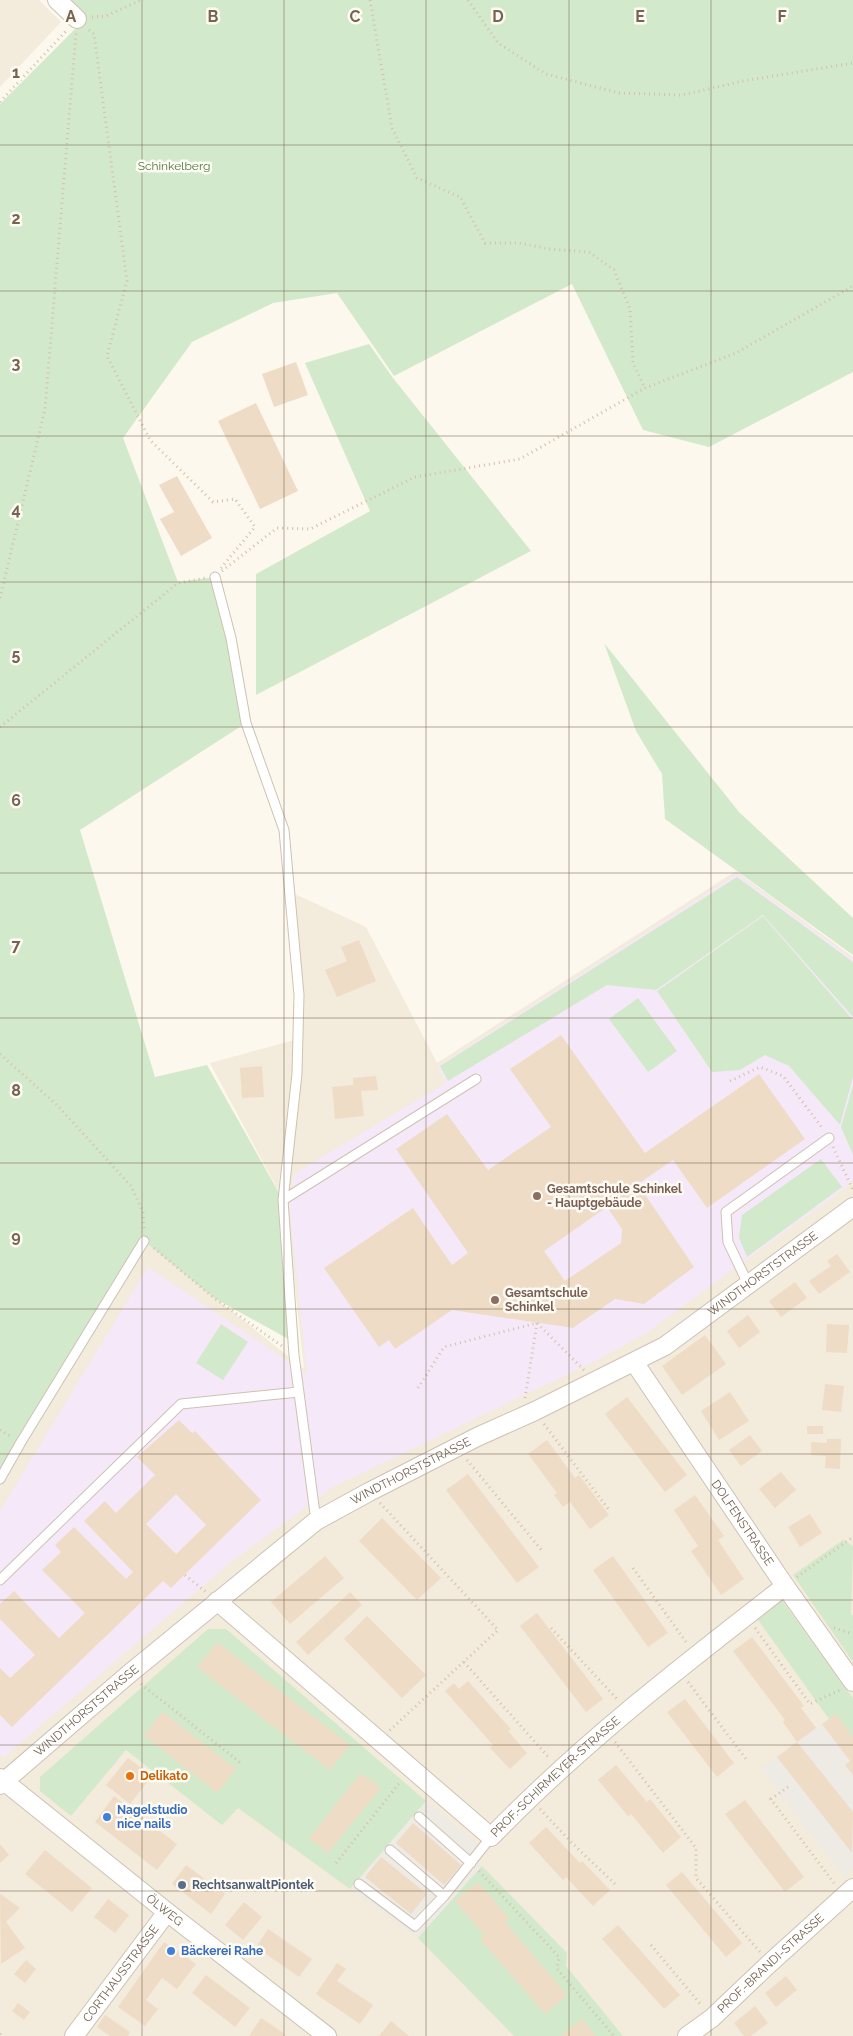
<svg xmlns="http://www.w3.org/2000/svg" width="853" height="2036" font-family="Raleway,sans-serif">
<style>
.residential{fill:#f3ebdb}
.industrial{fill:#eeeae4}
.education{fill:#f5e9f9}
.green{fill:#d3e9cb}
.building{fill:#efdcc6;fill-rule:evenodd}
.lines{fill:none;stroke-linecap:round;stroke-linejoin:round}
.service-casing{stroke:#cec2b2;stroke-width:11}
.minor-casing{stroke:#cec2b2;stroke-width:20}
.path{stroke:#d5c0a9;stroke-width:3;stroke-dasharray:1 4;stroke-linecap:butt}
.service{stroke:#fff;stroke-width:9}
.minor{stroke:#fff;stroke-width:18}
.grid{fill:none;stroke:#766350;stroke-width:1;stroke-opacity:0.55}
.education-dot{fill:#8d6e63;stroke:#fefbf3;stroke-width:2}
.food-dot{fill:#e8710a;stroke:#fefbf3;stroke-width:2}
.shop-dot{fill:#3f7fe0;stroke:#fefbf3;stroke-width:2}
.service-dot{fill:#5c6f8a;stroke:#fefbf3;stroke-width:2}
.labels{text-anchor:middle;stroke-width:5;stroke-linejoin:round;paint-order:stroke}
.park-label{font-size:12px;fill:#507b49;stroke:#fefbf3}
.education-label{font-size:12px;font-weight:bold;fill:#785e54;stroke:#fefbf3;text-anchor:start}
.street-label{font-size:12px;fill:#766350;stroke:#fefbf3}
.food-label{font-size:12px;font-weight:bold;fill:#c56008;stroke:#fefbf3;text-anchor:start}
.shop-label{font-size:12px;font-weight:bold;fill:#366cbe;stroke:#fefbf3;text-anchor:start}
.service-label{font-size:12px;font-weight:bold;fill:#4e5e75;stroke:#fefbf3;text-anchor:start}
.grid-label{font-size:16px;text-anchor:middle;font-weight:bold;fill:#766350;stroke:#fefbf3;stroke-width:5;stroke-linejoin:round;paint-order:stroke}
</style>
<rect width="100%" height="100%" fill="#fcf8ed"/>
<!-- residential -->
<path class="residential" d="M0 0H39L61 22 0 87Z
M736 871 853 957V2036H0V1475L144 1241 304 1369 286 1205 210 1063 302 1038 295 894 366 927 437 1063Z"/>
<!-- industrial -->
<path class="industrial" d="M801 1708 816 1728 836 1714 853 1737V1870L845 1878 760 1769 797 1742 783 1722Z
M426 1801 478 1844 482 1866 418 1938 350 1889Z"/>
<!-- education -->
<path class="education" d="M737 874 853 959V1182L646 1333 593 1362 333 1487 232 1561 4 1757 0 1754V1511L148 1267 307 1374 289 1204 294 1174 446 1083 438 1066Z"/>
<!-- green -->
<path class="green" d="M70 0H853V372L709 447 643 430 572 284 394 376 337 293 273 303 192 342 123 438 178 582 215 577 246 723 80 830 155 1077 207 1065 283 1200 299 1345 214 1298 144 1241 0 1475V104L82 22Z
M369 344 393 378 531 551 256 695V574L370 511 305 363Z
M604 643 739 812 853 918V955L665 819 662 774 636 731Z
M737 877 853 962V1017L763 915 656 990 607 985 448 1081 440 1066Z
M763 916 853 1020V1077L840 1125 789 1066 765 1055 740 1070 712 1072 657 991Z
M638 998 677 1051 648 1072 609 1019Z
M853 1085V1155L841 1127Z
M821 1159 842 1187 747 1257 739 1238 742 1215Z
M221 1324 248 1342 223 1380 196 1363Z
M843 1540 853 1546 851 1615H853V1662L793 1575Z
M781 1599 853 1698V1737L829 1719 756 1617Z
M208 1629H226L426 1801 350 1889 238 1808 222 1825 126 1750 71 1816 40 1791V1777Z
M482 1866 567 1953 566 1966 623 2036H514L418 1938Z"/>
<!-- building -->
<path class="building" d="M296 362 308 395 274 407 262 374Z
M256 403 298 491 260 509 218 421Z
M177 476 212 538 181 556 160 519 174 512 159 485Z
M359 940 376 981 337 997 325 970 347 961 341 947Z
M561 1035 645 1153 759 1074 805 1139 707 1208 673 1160 638 1184 694 1267 644 1304 615 1299 573 1328 452 1310 395 1349 389 1340 379 1347 324 1268 413 1208 452 1265 468 1253 396 1149 447 1114 488 1170 551 1127 510 1069ZM607 1207 622 1229 621 1243 565 1281 544 1251Z
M262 1066 264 1097 242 1098 240 1068Z
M376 1076 378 1090 361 1091 364 1116 335 1119 332 1087 353 1085V1078Z
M837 1254 850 1272 819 1294 809 1281 831 1266 827 1261Z
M795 1282 807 1298 781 1317 769 1301Z
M748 1315 760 1332 739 1348 727 1331Z
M827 1324 849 1325 847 1353 826 1352Z
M705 1335 726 1364 682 1395 662 1366Z
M825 1384 844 1386 841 1412 822 1410Z
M730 1392 749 1421 719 1440 701 1411Z
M627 1397 687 1475 665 1492 605 1414Z
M179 1420 192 1433 195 1431 261 1500 171 1588 163 1581 12 1727 0 1715V1668L10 1678 35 1655 0 1619V1604L14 1591 59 1638 85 1613 42 1570 61 1552 55 1545 74 1527 126 1579 133 1572 84 1521 105 1501 116 1513 155 1475 137 1457ZM176 1494 206 1525 176 1554 146 1524Z
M807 1426H823V1434H807Z
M750 1435 762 1451 741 1466 729 1450Z
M827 1439H841L840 1469 825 1468 826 1456 811 1455V1442L827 1443Z
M547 1440 575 1478 579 1475 609 1515 590 1529 570 1502 563 1507 554 1495 557 1493 528 1454Z
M781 1472 796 1490 775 1508 759 1489Z
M468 1474 539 1567 517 1583 446 1490Z
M695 1495 724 1536 718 1540 744 1579 721 1595 691 1551 698 1546 674 1510Z
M810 1514 822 1533 800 1547 788 1527Z
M382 1518 441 1578 417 1600 359 1541Z
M325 1556 344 1578 290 1624 271 1602Z
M613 1556 668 1633 648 1647 593 1570Z
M350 1592 362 1605 308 1655 296 1642Z
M537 1613 603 1699 586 1712 520 1626Z
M367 1616 426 1675 402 1698 344 1639Z
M752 1637 804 1706 801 1708 816 1728 797 1742 783 1722 785 1720 733 1651Z
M217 1642 350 1745 330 1770 197 1667Z
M468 1681 511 1729 508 1731 527 1753 510 1769 490 1748 493 1745 445 1691 454 1683 459 1689Z
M685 1699 734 1763 717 1777 667 1712Z
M163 1712 236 1769 217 1793 144 1735Z
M836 1714 853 1737V1775L845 1765 850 1761 822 1724Z
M797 1742 853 1812 852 1853 777 1757Z
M128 1758 152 1776 130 1804 106 1785Z
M616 1765 647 1802 650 1799 681 1837 663 1853 631 1814 628 1816 598 1780Z
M361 1773 381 1788 328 1853 309 1838Z
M114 1796 177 1844 157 1870 95 1822Z
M745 1800 804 1877 785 1892 725 1814Z
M413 1823 461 1865 444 1885 396 1843Z
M546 1827 580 1863 582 1861 610 1890 593 1906 566 1877 563 1880 529 1843Z
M0 1844 9 1855 0 1863Z
M45 1850 92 1888 72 1912 25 1874Z
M381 1857 427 1894 411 1914 365 1877Z
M186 1865 225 1894 211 1914 172 1884Z
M682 1872 742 1943 726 1957 666 1885Z
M478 1882 509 1918 505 1922 567 1995 545 2014 480 1939 484 1935 455 1901Z
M0 1894 20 1908 6 1922 25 1948 1 1964Z
M108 1899 129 1915 115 1933 94 1917Z
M244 1902 262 1917 243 1940 225 1925Z
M618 1925 680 1995 664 2009 602 1939Z
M268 1929 312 1959 299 1977 256 1947Z
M164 1942 196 1964 177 1989 162 1978 146 2000 158 2009 145 2026 118 2007Z
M26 1960 36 1969 25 1983 14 1974Z
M337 1963 346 1969 337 1981 373 2005 360 2024 316 1994Z
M206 1975 250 2008 235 2027 192 1993Z
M786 1976 797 1990 776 2007 765 1993Z
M18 2003 30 2012 24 2020 12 2011Z
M755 2006 768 2023 751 2036H744L734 2023Z
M105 2015 130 2032 128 2036H110L97 2027Z
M261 2018 285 2034 284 2036H249Z
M582 2019 596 2036H561Z
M391 2021 409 2036H379Z"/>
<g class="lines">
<!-- service casing -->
<g class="service-casing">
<path id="service" d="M215 577 231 638 246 723 284 830 299 995 297 1074 283 1200 294 1355 316 1521
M283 1200 476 1079
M748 1284 728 1242 726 1212 829 1138
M0 1479 21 1442 144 1241
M0 1580 181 1404 299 1392
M419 1817 471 1863
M390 1850 444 1896
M359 1884 415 1926 444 1896 491 1837"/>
</g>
<!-- minor casing -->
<g class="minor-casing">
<g id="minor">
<path d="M57 0 77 19"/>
<path id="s1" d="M634 1362 785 1586 853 1682"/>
<path id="s2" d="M217 1601 491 1837C581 1744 683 1665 785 1586"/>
<path id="s3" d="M0 1778 167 1912 327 2036"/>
<path id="s4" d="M0 1785 129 1674 316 1521 369 1492 477 1437 535 1411 665 1346 853 1207"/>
<path id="s5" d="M74 2036 167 1912"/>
<path id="s6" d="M687 2036 712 2018 770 1963 853 1888"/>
</g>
</g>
<!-- path -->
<path class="path" d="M370 0 392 128 417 178 460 197 485 243H519L550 249 589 252 614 270 630 309 633 363 645 388
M468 0 498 43 546 74 619 93 682 95 743 81 853 63
M92 17 106 16 141 0
M89 30 94 34 127 281 107 356 150 440 213 502 235 499 255 527 221 568
M0 102 66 31
M222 571 277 528 310 529 415 477 520 459 645 388 736 353 853 286
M0 598 45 409 76 33
M0 727 178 583 206 578
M0 1054 57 1105 131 1186 143 1212 144 1231
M730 1081 760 1067 783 1076 823 1129
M833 1147 853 1190
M154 1248 214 1298 282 1346
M418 1388 444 1347 537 1323 584 1370
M525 1398 537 1323
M544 1424 609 1510
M0 1430 12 1437
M467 1460 543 1552
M380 1503 498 1630 389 1731
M633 1568 686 1642
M185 1575 206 1592
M797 1577 853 1537
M551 1628 618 1700
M755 1628 810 1704 840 1690
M834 1628 853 1634
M464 1662 550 1759
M688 1682 746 1759
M141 1684 242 1764
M615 1742 696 1848V1878L760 1952
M788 1787 771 1799 834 1883
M540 1809 574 1845 615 1884
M336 1863 401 1781
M479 1871 559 1957 557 1969 614 2036
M651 1945 702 2006
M0 2034 2 2036"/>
<!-- service -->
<use href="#service" class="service"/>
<!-- minor -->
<use href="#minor" class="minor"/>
</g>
<!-- grid -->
<path class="grid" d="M142 0V2036M284 0V2036M426 0V2036M569 0V2036M711 0V2036M0 145H853M0 291H853M0 436H853M0 582H853M0 727H853M0 873H853M0 1018H853M0 1163H853M0 1309H853M0 1454H853M0 1600H853M0 1745H853M0 1891H853"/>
<!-- markers -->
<g class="education-dot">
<circle cx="537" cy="1196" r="5"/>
<circle cx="495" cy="1300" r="5"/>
</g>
<circle class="food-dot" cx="130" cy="1776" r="5"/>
<g class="shop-dot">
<circle cx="107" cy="1817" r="5"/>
<circle cx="171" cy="1951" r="5"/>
</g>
<circle class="service-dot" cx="182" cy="1885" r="5"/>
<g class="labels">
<!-- park labels -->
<g class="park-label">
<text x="174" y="170">Schinkelberg</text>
</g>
<!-- education labels -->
<g class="education-label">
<text x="547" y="1193">Gesamtschule Schinkel<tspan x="547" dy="14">- Hauptgebäude</tspan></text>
<text x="505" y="1297">Gesamtschule<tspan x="505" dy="14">Schinkel</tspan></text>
</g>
<!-- street labels -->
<g class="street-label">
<text dy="4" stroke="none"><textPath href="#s4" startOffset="924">WINDTHORSTSTRASSE</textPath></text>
<text dy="4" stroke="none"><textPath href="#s4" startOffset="519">WINDTHORSTSTRASSE</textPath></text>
<text dy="4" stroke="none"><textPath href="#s1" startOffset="194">DOLFENSTRASSE</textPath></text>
<text dy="4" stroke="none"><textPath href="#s4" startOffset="114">WINDTHORSTSTRASSE</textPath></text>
<text dy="4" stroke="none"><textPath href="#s2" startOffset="450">PROF.-SCHIRMEYER-STRASSE</textPath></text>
<text dy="4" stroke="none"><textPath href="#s3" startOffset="211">ÖLWEG</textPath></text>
<text dy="4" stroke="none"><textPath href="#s6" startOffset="111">PROF.-BRANDI-STRASSE</textPath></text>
<text dy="4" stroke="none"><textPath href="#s5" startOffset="78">CORTHAUSSTRASSE</textPath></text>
</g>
<!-- food labels -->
<g class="food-label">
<text x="140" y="1780">Delikato</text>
</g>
<!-- shop labels -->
<g class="shop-label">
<text x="117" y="1814">Nagelstudio<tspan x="117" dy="14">nice nails</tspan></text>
<text x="181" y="1955">Bäckerei Rahe</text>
</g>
<!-- service labels -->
<g class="service-label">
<text x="192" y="1889">RechtsanwaltPiontek</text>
</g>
</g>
<g class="grid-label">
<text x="71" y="22">A</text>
<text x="213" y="22">B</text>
<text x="355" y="22">C</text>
<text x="498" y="22">D</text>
<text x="640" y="22">E</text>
<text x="782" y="22">F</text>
<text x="16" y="78">1</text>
<text x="16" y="224">2</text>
<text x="16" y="369">3</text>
<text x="16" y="515">4</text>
<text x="16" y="660">5</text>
<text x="16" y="806">6</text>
<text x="16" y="951">7</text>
<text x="16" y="1096">8</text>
<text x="16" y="1242">9</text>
</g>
</svg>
